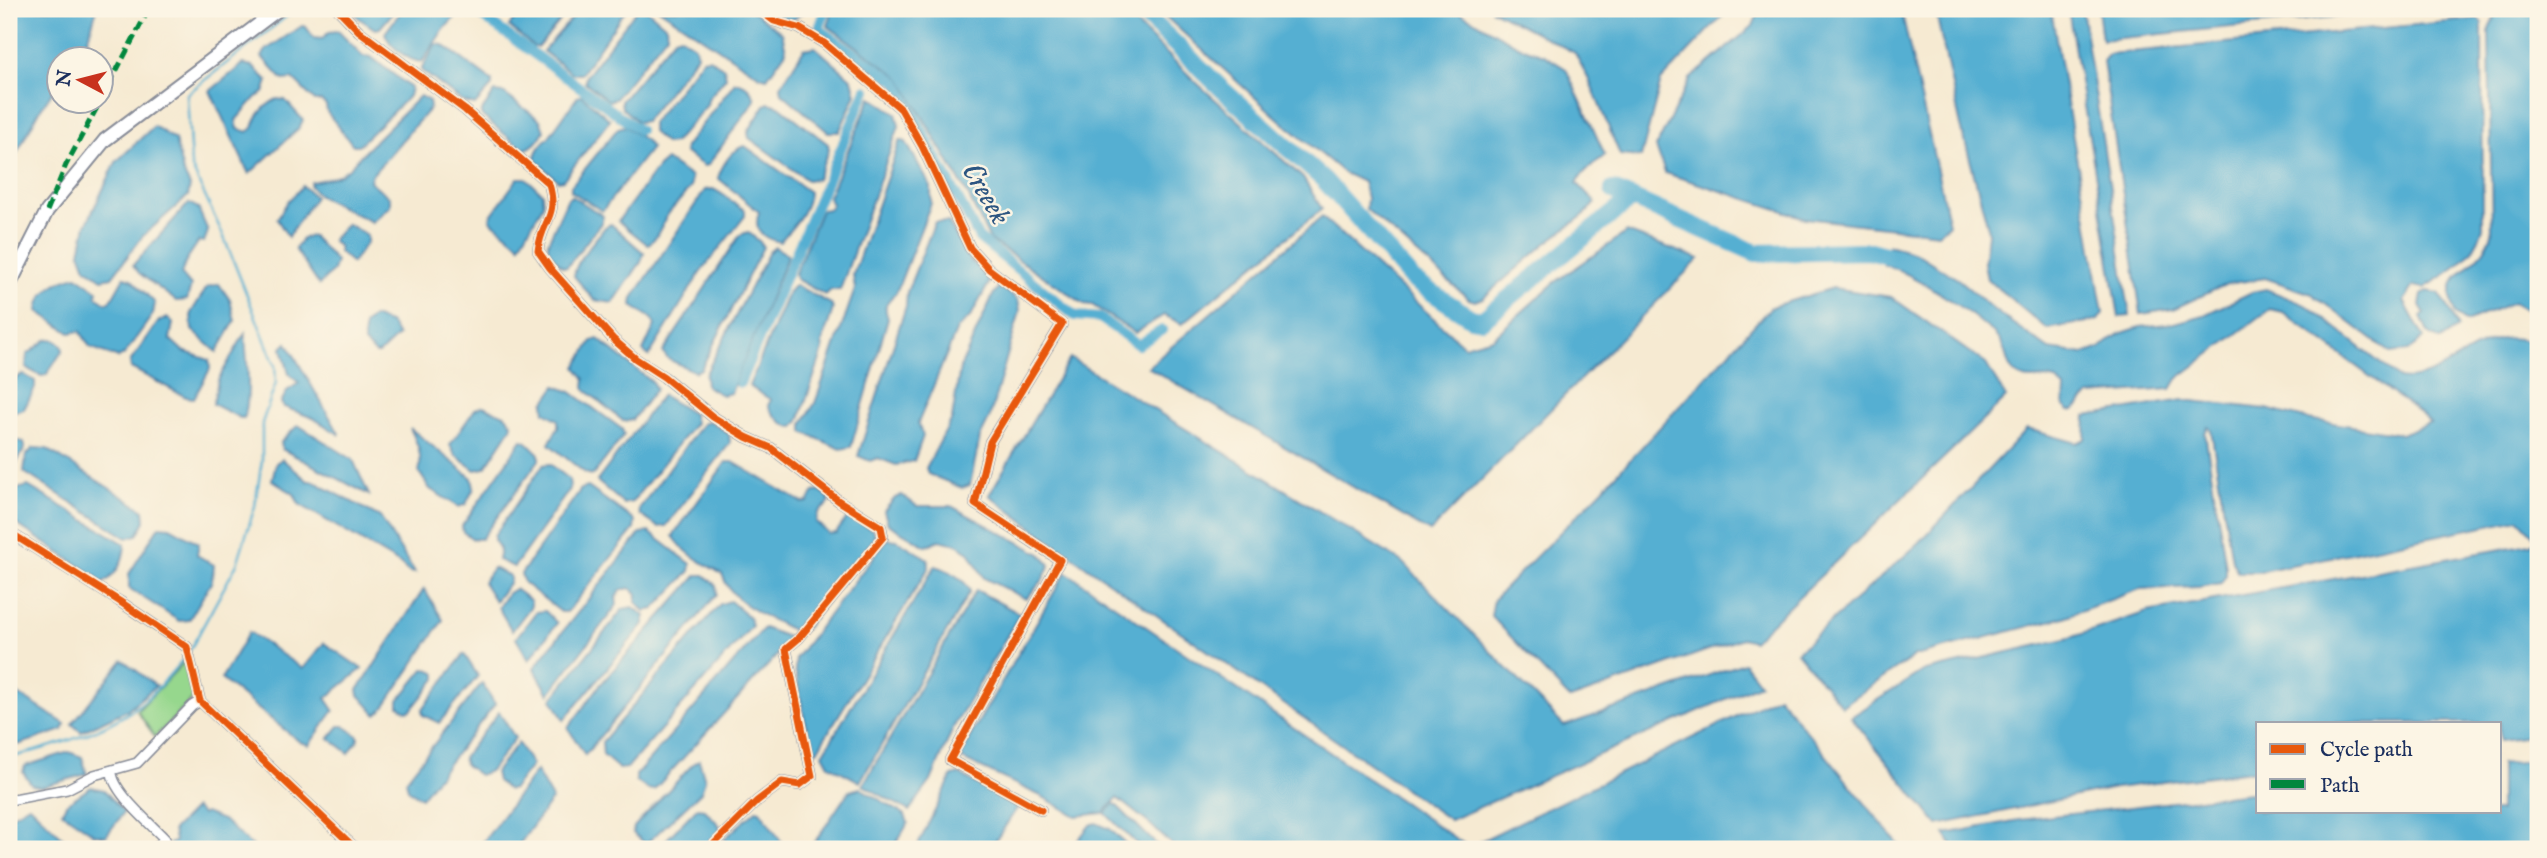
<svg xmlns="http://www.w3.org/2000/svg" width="2547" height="858" font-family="'IM FELL English',serif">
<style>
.green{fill:#96d78d;stroke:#588376;stroke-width:2}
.water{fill:#54afd2;stroke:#386f98;stroke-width:2}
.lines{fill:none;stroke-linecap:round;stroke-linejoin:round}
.stream{stroke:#54afd2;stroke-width:2.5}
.canal{stroke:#54afd2;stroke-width:10}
.river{stroke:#54afd2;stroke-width:18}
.street-casing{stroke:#888c98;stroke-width:12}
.secondary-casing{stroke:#888c98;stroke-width:16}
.street{stroke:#fff;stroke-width:9}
.secondary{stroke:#fff;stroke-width:12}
.quiet{stroke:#00873e;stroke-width:5;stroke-dasharray:10 5;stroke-linecap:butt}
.cycleway-casing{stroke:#fcf5e5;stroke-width:11}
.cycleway{stroke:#e8590c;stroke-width:7}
.labels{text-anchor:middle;stroke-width:5;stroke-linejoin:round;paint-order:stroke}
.water-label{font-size:30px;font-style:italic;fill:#2c5581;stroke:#fcf5e5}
</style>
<rect width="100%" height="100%" fill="#fcf5e5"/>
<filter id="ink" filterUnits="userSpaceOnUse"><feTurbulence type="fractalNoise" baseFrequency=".0143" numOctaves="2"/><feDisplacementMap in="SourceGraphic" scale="14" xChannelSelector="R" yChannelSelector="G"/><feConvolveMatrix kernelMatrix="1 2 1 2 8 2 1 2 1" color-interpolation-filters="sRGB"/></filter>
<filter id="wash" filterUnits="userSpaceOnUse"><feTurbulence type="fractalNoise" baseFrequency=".00686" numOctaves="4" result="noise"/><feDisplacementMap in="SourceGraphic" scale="28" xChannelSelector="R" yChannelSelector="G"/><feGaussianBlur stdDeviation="1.57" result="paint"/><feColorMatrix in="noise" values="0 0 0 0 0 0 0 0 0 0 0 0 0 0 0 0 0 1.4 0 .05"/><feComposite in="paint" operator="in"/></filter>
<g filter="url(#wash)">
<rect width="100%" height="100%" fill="#f6ead2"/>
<!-- green -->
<path class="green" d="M187 659 195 697 155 737 137 711Z"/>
<!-- water -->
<path class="water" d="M9 9H97L86 44 75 59 60 60 59 82 40 110 9 167Z
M351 9H396L380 28 375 29 360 19Z
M403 9H459V13L443 30 422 62C408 61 389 46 385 33Z
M523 9H570L538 47H534L509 26Z
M580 9H626L581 74H573L543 51Z
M637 9H646L666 26 667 34 615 99 609 101 585 82 586 76Z
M659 9H750L782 33 786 51 767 78 760 76Z
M766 9H806L793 20 776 17Z
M833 9H1121L1198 84 1303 178 1322 209 1182 324 1164 315 1135 333 1092 305 1084 304 990 240 968 195 900 78 828 26Z
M1157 9H1454L1520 47 1544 55 1566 69 1605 155C1594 165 1584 169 1577 183L1596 203 1585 214 1545 244 1483 298 1475 301 1469 299 1366 209 1367 198 1363 182 1344 173 1281 121Z
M1491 9H1729L1661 81 1641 157 1620 155 1590 82 1575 53Z
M1760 9H1901L1949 224 1938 233 1805 218 1665 173 1656 147 1690 79 1753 26Z
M1935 9H2051L2103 313 2098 320 2047 329 1987 279 1984 263 1988 234 1987 223 1961 126Z
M2068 9H2082L2130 316 2119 317Z
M2098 9H2412L2102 40Z
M2498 9H2538V316L2513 302 2466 322 2455 314C2454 307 2450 298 2451 291 2451 272 2486 261 2492 233L2489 29Z
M2478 19 2482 24 2483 228C2476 256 2448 274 2424 288L2414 286 2404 301 2424 338 2408 351 2390 353 2312 294 2265 278 2227 284 2173 309 2141 314 2103 61 2109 54Z
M302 26 306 27 314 38 322 39 329 32 338 31 363 56 371 57 411 88 409 96 359 145H353L327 112 326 105 321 101H315L293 79 283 80 262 57 266 50Z
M680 36 695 46 697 55 645 121 638 122 622 108 621 101 674 38Z
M436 44 443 45 492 81V86L475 105 463 102 421 70Z
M815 47 852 79 856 94 839 132H828L782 93 781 86 804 49Z
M709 58 724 68 726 77 708 99 707 105 674 143 666 144 652 132V123L703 59Z
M243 64 252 66 268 81 264 93 256 97 236 120 238 129 248 132 253 128C257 114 264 106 277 99L285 100 303 120 299 128 249 174 210 91Z
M735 82C745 83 753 91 755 100L708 165 704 166 684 152 685 147Z
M495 92 503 93 540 120 544 131C540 139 534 147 524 150L481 115 483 109Z
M581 95 610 120 563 180 558 181 535 160C534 153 542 142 548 138L578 96Z
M420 96 429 101 430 108 371 176 370 181 390 198V206L372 222 319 196 310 186 311 182C328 179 346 176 356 160Z
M871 97 896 113 899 126 840 290H831L825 295 796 279 795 273 821 210 829 209 832 204 828 197Z
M769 103 779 106 828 144 829 150 817 179 807 180 749 138 748 132 765 105Z
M154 126 175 140 183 172 190 186 188 196 143 236 112 277 102 279 86 268 80 252 86 225 116 162Z
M625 126 646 141 651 148 602 211 571 191V186L618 128Z
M900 140 906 142 931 187V203L896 293C886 302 883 306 888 318L851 447 841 449 803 432V423L815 403 855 289 853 275Z
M745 146 809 192C808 212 792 227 780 242 761 238 753 230 759 212L718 178C722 165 732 149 745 146Z
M666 160 691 177V187L668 214 656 237 648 245 618 221 658 167Z
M518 178H526L542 193 543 205 520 245 492 222 490 217Z
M303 186 315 197 288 237 277 219 288 201Z
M713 189C726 195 733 204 745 210V216L700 273 649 356 643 351 655 325 651 318 632 306 633 298 705 190Z
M572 196 603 216 601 223 567 267 562 266 548 253V242L568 198Z
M189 203 198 208 208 231 204 242 199 241 187 259 181 274 191 286 187 300 176 301 139 273 133 265Z
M1322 217 1464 346 1493 338 1554 283 1627 232 1699 259 1430 532 1148 367Z
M935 222H948L971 261 987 274 989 283 971 316 957 329 918 423 923 436 914 461 896 465 878 458 870 461 858 456 906 306 907 292Z
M347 224 367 235V242L352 263 339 252V247L332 240Z
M611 224 644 253 641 262 613 303 594 300 574 276C576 259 595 241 605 227Z
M748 232 760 242 763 247 701 369 695 372 668 359 663 352 740 235Z
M312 236 336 261 333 271 319 285 295 249 303 238Z
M1888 245 1916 253 1959 280 1995 311 2049 349 2084 354 2100 348 2119 334 2140 327 2175 323 2204 315 2252 292 2266 289 2308 306 2399 378C2447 386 2480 317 2538 345V735L2500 740V723H2258V770L2115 788 1938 825 1851 717 1921 672 2070 638 2147 612 2530 544 2538 540 2518 519 2257 572H2238L2232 561 2211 430 2208 427 2205 433 2226 567V575L2221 583 2200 587 2140 589 2061 618 1915 656 1842 706 1797 652 1919 543 2027 429 2077 443 2085 439 2086 416 2183 400 2267 409 2301 418 2401 434 2430 423 2422 415 2283 312 2270 309 2177 379 2171 389 2090 395 2074 410 2069 411 2064 406 2065 388C2062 386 2057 380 2052 379 2040 376 2027 383 2016 374 2006 367 2007 351 2000 341 1983 319 1910 271 1884 265Z
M775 247 788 255 731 393 722 395 706 386 705 375 769 252Z
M77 276 98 291 96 296 106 303 110 302 124 277 131 279 155 303 153 314 124 355 118 358 90 347 80 331 70 333 38 311C39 291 59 280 77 276Z
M219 284 230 300 235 321 217 352 192 330 191 313 207 287Z
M795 285 831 304 833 309 822 343 823 350 799 421 794 427C784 427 772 415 768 405L771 400 749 386 788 293Z
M1000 286 1018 300 1020 311 989 419 980 437 970 485 962 488 928 474 926 468 952 419 960 368 993 295Z
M1833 288 1891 297 1986 364 2006 398 1753 641 1742 638 1570 699 1491 616 1494 599 1603 489 1771 307Z
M2427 291 2439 293 2447 305 2458 328 2440 340 2428 333 2421 317 2425 314 2420 305 2422 295Z
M373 317 391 324 398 336 379 354H376L364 343V325Z
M168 318 173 323 170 339 183 351 209 360 210 369 194 398 186 397 131 368 130 362 159 321Z
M245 333C246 360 252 393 244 418H240L213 404 218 380Z
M53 339 62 345 63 350 46 375 41 376 26 368 27 355 46 340Z
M598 339 652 382 656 389 632 420 623 421 588 392 584 388 585 379 576 367 592 341Z
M287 343 340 435 313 418 284 407 281 403 287 391 299 383 289 374 282 348Z
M1070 358 1402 562 1564 726 1744 663 1760 684 1450 820 1056 545 989 495Z
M23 374 35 381V388L24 409 14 412 9 411C9 395 7 382 23 374Z
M556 386 571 392 622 429 624 435 593 475 585 473 549 444 558 427V420L545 412 544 403Z
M662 395 693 414 695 423 632 502 624 504 597 481Z
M483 406 505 415 512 423 511 428 485 468 475 470 455 455 450 445 475 409Z
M710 421 729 434 730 443 666 526 658 527 640 515 639 509 702 424Z
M298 425 353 460 369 495 282 449 281 442Z
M410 428 472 478 474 488 466 504 459 507 430 489 419 472C423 456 417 442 410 428Z
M9 439 24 442 25 448 9 476Z
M522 440 527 442 539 454V460L481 539H473L463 532 462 526Z
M33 448 47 449 144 510 145 521 137 535 127 538 24 472 26 456Z
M282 459 308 481H313L380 517 415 573 409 572 400 564 299 504 294 494 272 480 276 463Z
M726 462H733L803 503 808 502 814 492 820 491 829 498V503L818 513 816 522 829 534 836 533 847 518H853L874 531 875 538 805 629 794 631C769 618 731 604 722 574 702 562 687 556 673 536Z
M550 464 569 479 570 489 514 567 498 560 500 549 494 540V536L543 465Z
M28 486 125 544C124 561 117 575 102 584L96 577 9 519V505L17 489Z
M588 487 635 521 634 529 567 612H561L524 583 521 574 581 489Z
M902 495 917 506H951L1041 554 1050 565 1042 581 1026 599 984 578 969 552 957 544 939 540 926 546 888 524 884 511 895 498Z
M159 526 170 527 199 543 197 555 214 565 212 581 189 620 179 621 129 588V574Z
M649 532 691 564 690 571 654 609 645 611 636 602 637 594 630 588 621 590 616 597 617 605 549 694 534 668 640 534Z
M887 539 897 540 928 559 929 567 817 751 810 748 795 669 796 658Z
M935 566C947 569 966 580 970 591L860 782 829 765 823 754Z
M493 568 510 576V582L495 601 483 582Z
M1066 572 1471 849H1176L1151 825 1117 798 1104 813 1076 816 1041 796 958 757Z
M697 575H704L716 585 717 594 585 755 568 728 601 684Z
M424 589 443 620 382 710 376 714 359 695 358 690Z
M515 589 531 601V606L512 631 498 607 507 594Z
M976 590 1020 614 953 728 931 781 909 811 863 785Z
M730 601 749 617 752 626 627 768 619 769 603 755 602 742 720 604Z
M633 607 645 616 644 624 564 720 552 699 623 609Z
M545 611 557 623 529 660 516 638 536 612Z
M764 628 788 637 789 642 654 790 647 789 636 781V775Z
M249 632 303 669 324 643 362 669 326 698 334 710 309 745 300 742 221 679Z
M464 654 478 676 439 723 423 715 422 710Z
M123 660 156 686 127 710 81 732 72 724Z
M424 669 431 670 436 674V679L411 710 406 711 399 706V700Z
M482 683 495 704 421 798 408 789 406 780Z
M9 688 65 724 63 730 18 745 9 742Z
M1778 696 1902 849H1493L1481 841Z
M499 712 515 738 490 771 479 775 465 765 463 758Z
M339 726H344L358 736V740L349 753 329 738Z
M518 743 532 765 513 789 508 790 497 781 495 772Z
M69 752 82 757 87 774 41 787 32 785 23 772 25 766Z
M699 760 705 780 701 792 646 844 633 833 634 827 694 763Z
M2538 760V849H1955L1945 834 2019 820 2258 792V811H2500V764Z
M536 771 552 799 516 849H478Z
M959 774 1018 807C1007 822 1001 836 988 849H916L952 776Z
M91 787 104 790 124 812 106 836 94 834 62 812 66 804Z
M860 788 905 815 908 823 893 849H814V843L849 791Z
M1114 803 1161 849H1142L1105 813Z
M29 805 71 846 75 849H9V817Z
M195 808 202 815 205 813 223 820 255 849H161L175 841 173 830Z
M697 808 704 809 720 826V834L706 849H664L663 843Z
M756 810 760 811 785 847 781 849H733L724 839Z
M1096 823 1110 829 1131 849H1071L1090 825Z"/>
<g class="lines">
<!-- stream -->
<path class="stream" d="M190 650 237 564 255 506 262 460V423L276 383 275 365 223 235 191 166 187 94 296 9
M9 758C58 745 112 731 150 696 163 684 174 669 186 656"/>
<!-- canal -->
<path class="canal" d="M472 9 639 130
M826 9 819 29 897 82 979 238 1075 316 1100 318 1138 345 1162 330
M740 383 866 90"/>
<!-- river -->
<path class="river" d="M1139 9 1223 90 1324 180 1413 280 1471 318 1482 320 1632 198
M1613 190 1756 253 1870 251 1906 261"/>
</g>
</g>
<g filter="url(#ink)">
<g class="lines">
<!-- street casing -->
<g class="street-casing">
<path id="street" d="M338 9 359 31 465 110 549 184C559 218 541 220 538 251L550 268 614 340 636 359 664 377 713 417 746 437 771 448 839 501 881 527 883 537 799 638 786 649 812 776 800 785 782 782 757 801 709 849
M758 9 774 21 799 28 824 43 901 109 922 146 970 248 989 269 1062 324 990 442 975 504 1060 560 950 760 1041 810
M9 532 119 601 187 647 200 701 356 849
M9 800 67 789 94 775 112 770
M155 849 165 839C151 824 110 790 112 770L137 763 192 706 200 701"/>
</g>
<!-- secondary casing -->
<g class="secondary-casing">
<path id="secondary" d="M9 286 47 211 105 140 279 9"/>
</g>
<!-- street -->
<use href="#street" class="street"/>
<!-- secondary -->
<use href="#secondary" class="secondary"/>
<!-- quiet -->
<path class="quiet" d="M102 98 149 9
M47 211 66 165 100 102"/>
<!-- cycleway casing -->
<g class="cycleway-casing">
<path id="cycleway" d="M338 9 359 31 465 110 549 184C559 218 541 220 538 251L550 268 614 340 636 359 664 377 713 417 746 437 771 448 839 501 881 527 883 537 799 638 786 649 812 776 800 785 782 782 757 801 709 849
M758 9 774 21 799 28 824 43 901 109 922 146 970 248 989 269 1062 324 990 442 975 504 1060 560 950 760 1041 810
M9 532 119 601 187 647 200 701 356 849"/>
</g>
<!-- cycleway -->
<use href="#cycleway" class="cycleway"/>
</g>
</g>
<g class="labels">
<!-- water labels -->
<g class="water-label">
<text transform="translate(987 193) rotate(59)" y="10">Creeek</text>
</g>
</g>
<!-- margin -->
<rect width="2547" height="858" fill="none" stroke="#fcf5e5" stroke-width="35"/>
<!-- legend -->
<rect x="2256" y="722" width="245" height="91" fill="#fcf5e5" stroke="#a2a6af" stroke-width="2"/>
<rect x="2270" y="744" width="35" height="10" fill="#e8590c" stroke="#a2a6af" stroke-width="2"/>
<text x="2320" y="756" font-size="21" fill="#1b2f5e">Cycle path</text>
<rect x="2270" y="779" width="35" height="10" fill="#00873e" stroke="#a2a6af" stroke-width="2"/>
<text x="2320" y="792" font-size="21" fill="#1b2f5e">Path</text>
<!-- north arrow -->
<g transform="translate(80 80) rotate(277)"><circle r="33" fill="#fcf5e5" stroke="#a2a6af" stroke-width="2"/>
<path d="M0-5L12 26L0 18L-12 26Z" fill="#c8321e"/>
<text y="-10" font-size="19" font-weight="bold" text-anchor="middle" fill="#1b2f5e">N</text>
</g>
</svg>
